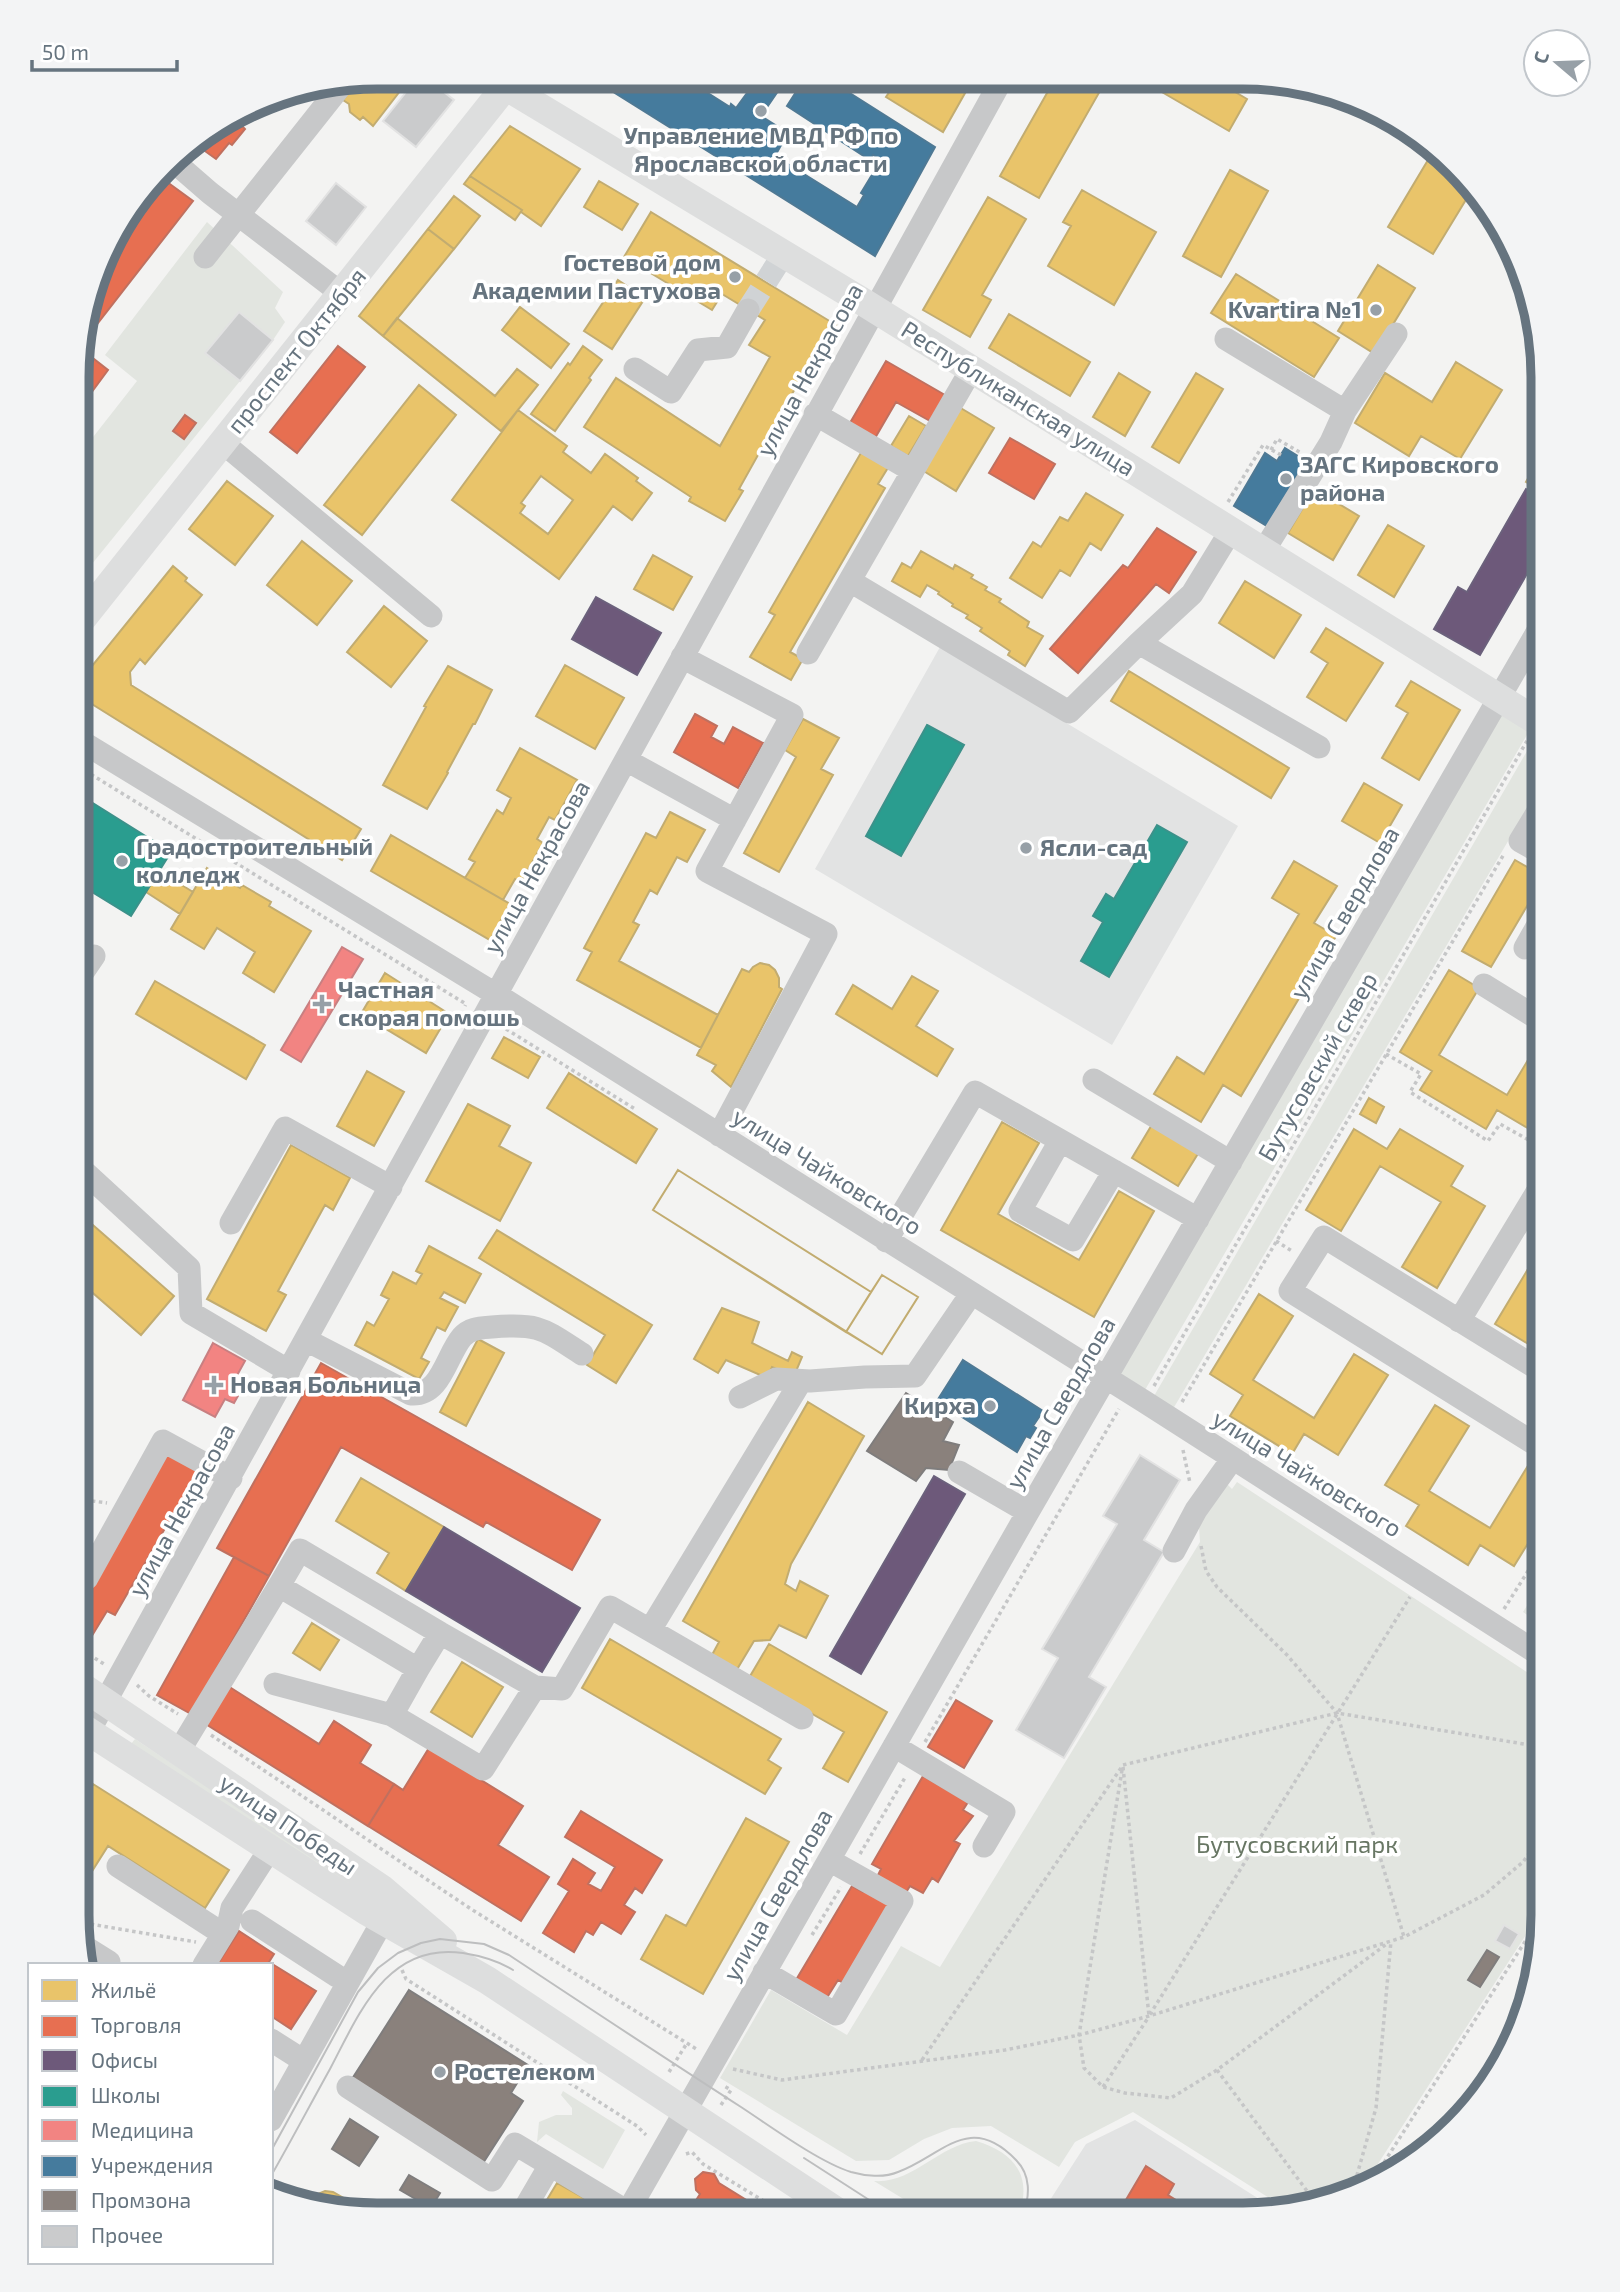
<svg xmlns="http://www.w3.org/2000/svg" width="1620" height="2292" font-family="'Exo 2',sans-serif">
<style>
.built{fill:#e2e3e3}
.green{fill:#e2e5e0}
.homes{fill:#e9c46a;stroke:#c2ac70;stroke-width:2;fill-rule:evenodd}
.shops{fill:#e76f51;stroke:#c0705f;stroke-width:2}
.offices{fill:#6d597a;stroke:#6b617c;stroke-width:2}
.schools{fill:#2a9d8f;stroke:#3c918a;stroke-width:2}
.health{fill:#f28482;stroke:#c87f81;stroke-width:2}
.public{fill:#457b9d;stroke:#4f7994;stroke-width:2}
.industry{fill:#8a817c;stroke:#7f7d7d;stroke-width:2}
.building{fill:#cacbcc;stroke:#e2e2e2;stroke-width:2}
.lines{fill:none;stroke-linecap:round;stroke-linejoin:round}
.minor-tunnel{stroke:#d0d3d5;stroke-width:23;stroke-dasharray:23 11;stroke-linecap:butt}
.path{stroke:#c5c6c7;stroke-width:3.5;stroke-dasharray:3.5 3.5;stroke-linecap:butt}
.minor{stroke:#c7c8c9;stroke-width:23}
.major{stroke:#dddede;stroke-width:28}
.tram{stroke:#bdbebf;stroke-width:2}
.poi-dot{fill:#97a0a7;stroke:#fff;stroke-width:2.5}
.labels{text-anchor:middle;stroke-width:7;stroke-linejoin:round;paint-order:stroke}
.poi-label{font-size:24px;font-weight:bold;fill:#66747f;stroke:#fff;text-anchor:start}
.street-label{font-size:24px;fill:#66747f;stroke:#fff}
.park-label{font-size:24px;fill:#687764;stroke:#fff}
.rim{fill:none;stroke:#66747f;stroke-width:9}
</style>
<rect width="100%" height="100%" fill="#f3f3f2"/>
<!-- built -->
<path class="built" d="M940 647 1238 826 1112 1045 815 869Z
M1135 2120 1273 2208 1243 2215 1041 2214 1086 2144Z"/>
<!-- green -->
<path class="green" d="M207 222 283 292 275 308 285 322 273 340 239 312 206 353 240 381 79 580V455L137 381 105 355Z
M1503 709 1531 728 1145 1390 1118 1372Z
M1538 732 1543 736V782L1173 1409 1154 1396Z
M1216 1473 1232 1489 1237 1482 1542 1682V1910L1363 2187 1282 2206 1133 2112 1075 2142 1059 2167 991 2126 952 2128 924 2139 889 2160 856 2161 720 2078 771 1990 847 2035 901 1946 940 1967 1200 1542 1199 1526Z
M1542 1582V1625L1523 1612Z
M135 1739 363 1890 360 1895 131 1744Z
M563 2091 625 2130 603 2169 546 2134 537 2142 539 2122 556 2115H572V2108L561 2095Z
M976 2141C1013 2152 1033 2175 1019 2214H928L874 2181C913 2184 938 2145 976 2141Z"/>
<!-- homes -->
<path class="homes" d="M378 77H405L404 80 407 82 373 126 363 117 360 120 350 112 349 104 343 100 359 80Z
M898 79H939L943 81 945 79H973L943 132 886 97Z
M1055 79H1095L1104 84 1039 198 1000 176Z
M1151 79H1213L1247 99 1229 131 1148 84Z
M510 126 580 169 541 226 521 212 522 210 470 176Z
M1434 150 1470 193 1433 254 1388 227Z
M1230 170 1268 191 1221 277 1183 256Z
M470 176 522 210 515 220 464 184Z
M599 181 638 204 622 230 584 207Z
M1082 190 1156 232 1114 305 1048 266 1071 226 1063 222Z
M454 196 480 216 454 249 428 229Z
M988 197 1026 219 982 295 991 300 970 337 923 310Z
M651 212 836 325 820 354 816 351 739 489 743 491 725 521 689 501 691 497 584 427 616 378 720 446 770 357 749 345 765 320 722 294 712 310 624 257Z
M428 229 454 249 383 336 359 316Z
M1378 265 1415 288 1375 354 1338 331Z
M1236 274 1339 338 1314 377 1211 313Z
M618 280 645 298 612 349 584 331Z
M520 307 569 344 551 368 502 330Z
M1009 314 1090 362 1070 396 989 348Z
M397 318 495 396 517 369 538 385 501 431 383 336Z
M583 346 602 360 589 378 591 380 555 431 531 414 568 363 570 365Z
M1456 362 1502 390 1460 459 1421 436 1409 456 1355 423 1385 373 1432 402Z
M1119 373 1150 392 1125 436 1093 417Z
M1196 373 1223 389 1179 463 1152 447Z
M419 385 456 415 362 535 324 505Z
M959 407 994 428 956 491 922 470Z
M518 410 567 446 563 452 591 473 605 454 638 478 636 481 652 493 632 520 613 506 559 579 452 500ZM541 476 573 500 548 534 520 513 525 506 521 503Z
M909 416 926 426 908 456 891 446Z
M862 451 889 466 878 484 885 488 790 652 803 659 791 680 750 657 775 615 769 612Z
M1543 452V492L1526 482Z
M227 481 273 516 235 565 189 529Z
M1314 489 1359 516 1333 560 1288 533Z
M1086 493 1123 515 1101 550 1090 543 1070 576 1060 570 1042 598 1010 578 1033 542 1041 547 1060 517 1068 521Z
M1388 525 1424 546 1394 597 1358 575Z
M302 541 352 581 317 625 267 585Z
M921 551 953 569 955 565 973 575 971 578 987 587 985 590 1001 599 999 602 1029 622 1027 627 1043 636 1025 666 1008 655 1010 651 980 631 982 628 966 618 968 615 952 606 953 604 938 594 939 592 927 585 920 597 892 581 902 563 911 568Z
M653 555 692 577 673 610 634 589Z
M173 566 187 578 185 581 202 595 145 664 140 659 130 672 131 685 361 829 342 860 79 696V682Z
M1245 581 1301 615 1274 658 1219 623Z
M384 606 427 641 391 687 347 652Z
M1326 628 1383 663 1346 721 1307 697 1328 663 1311 652Z
M565 665 624 698 595 749 536 716Z
M448 666 492 690 475 724H473L447 772 448 773 427 809 383 785 426 707 424 706Z
M1129 671 1289 768 1271 798 1111 701Z
M1411 681 1460 710 1419 780 1382 758 1408 713 1396 706Z
M803 719 839 738 821 769 833 775 779 872 744 853 796 757 785 750Z
M520 748 577 780 555 820 549 817 537 839 543 843 521 882 515 879 503 900 465 878 475 862 469 859 497 810 503 814 511 798 497 790Z
M1364 783 1402 805 1380 843 1342 821Z
M670 812 705 830 687 862 677 857 657 894 650 890 633 922 639 925 619 961 718 1015 701 1048 577 980 592 952 584 948 646 833 656 838Z
M391 835 510 904 490 940 371 871Z
M1515 860 1543 876V879L1491 967 1462 951Z
M1294 861 1337 886 1314 923 1336 936 1241 1096 1223 1085 1201 1122 1154 1094 1177 1057 1204 1074 1299 914 1272 898Z
M207 868 240 888 242 885 271 902 269 906 311 931 274 992 243 973 255 952 217 928 204 949 171 929Z
M159 871 193 892 180 914 146 892Z
M760 963 769 965 775 970 779 978V987L782 989 731 1087 712 1071 716 1065 697 1055 742 969 749 972 753 967Z
M1449 970 1479 988 1439 1055 1507 1095 1543 1035V1110L1531 1130 1497 1110 1486 1129 1420 1090 1432 1071 1400 1052Z
M385 973 446 1012V1019L426 1053 361 1014Z
M912 976 938 991 916 1026 953 1049 937 1076 836 1014 853 985 892 1009Z
M155 981 265 1045 246 1079 136 1014Z
M504 1037 540 1057 528 1078 492 1058Z
M367 1071 404 1092 374 1146 337 1126Z
M569 1073 657 1129 636 1163 547 1108Z
M1369 1098 1384 1107 1376 1123 1360 1114Z
M468 1104 510 1126 499 1146 531 1163 500 1221 426 1181Z
M1002 1122 1039 1143 998 1214 1079 1260 1119 1191 1154 1211 1094 1317 941 1230Z
M1153 1123 1199 1152 1178 1186 1132 1158Z
M1354 1129 1387 1149 1400 1129 1463 1166 1451 1186 1485 1206 1437 1288 1402 1267 1441 1202 1380 1166 1341 1231 1306 1210Z
M291 1145 350 1178 333 1210 325 1205 278 1291 286 1295 266 1331 207 1299Z
M678 1170 871 1292 882 1275 918 1297 882 1354 653 1210Z
M678 1170 871 1292 846 1332 653 1210Z
M78 1212 174 1296 141 1335 78 1280Z
M497 1230 652 1325 616 1383 587 1365 605 1335 479 1258Z
M1543 1244V1324L1530 1345 1495 1324Z
M429 1246 481 1274 465 1303 444 1292 440 1298 458 1307 445 1331 437 1327 421 1358 429 1362 419 1379 355 1345 367 1322 374 1326 389 1299 381 1295 393 1272 416 1284 422 1274 416 1271Z
M882 1275 918 1297 882 1354 846 1332Z
M1259 1294 1293 1316 1253 1380 1314 1418 1354 1354 1388 1375 1338 1455 1304 1434 1292 1454 1230 1416 1243 1395 1210 1374Z
M722 1308 759 1322 752 1343 788 1361 792 1352 802 1357 794 1376 772 1367 767 1378 726 1360 718 1373 694 1359Z
M478 1339 504 1353 466 1426 440 1412Z
M808 1402 864 1436 791 1564 785 1584 796 1591 800 1581 828 1596 806 1638 779 1625 770 1640 754 1641 736 1671 712 1655 719 1642 683 1621Z
M1435 1405 1469 1426 1429 1491 1490 1528 1529 1464 1543 1472V1519L1514 1566 1480 1545 1468 1565 1406 1526 1419 1505 1385 1485Z
M361 1478 444 1527 406 1591 377 1573 389 1553 336 1521Z
M312 1623 339 1640 320 1670 293 1653Z
M610 1639 781 1739 768 1760 781 1768 765 1794 582 1688Z
M769 1644 887 1712 848 1782 823 1768 844 1732 749 1678Z
M462 1662 503 1687 472 1737 431 1712Z
M93 1784 229 1870 205 1908 108 1846 77 1895V1808Z
M746 1818 789 1842 703 1994 641 1959 666 1915 686 1926Z
M557 2183 589 2201 582 2213H539Z
M325 2191 333 2192 370 2213 339 2212 308 2204 313 2196Z"/>
<!-- shops -->
<path class="shops" d="M257 107 242 126 245 129 232 145 229 143 216 159 194 143Z
M163 179 193 201 80 346V338L111 246Z
M338 346 365 367 297 453 270 432Z
M80 348 108 370 80 408Z
M886 361 945 395 930 421 896 402 875 438 850 423Z
M185 415 196 423 184 439 173 431Z
M1010 438 1055 464 1034 499 989 473Z
M1157 528 1196 552 1169 593 1156 584 1078 673 1050 649 1123 565 1128 568Z
M1543 676V697L1534 692Z
M695 714 717 726 711 737 724 744 733 727 763 743 738 788 674 752Z
M321 1363 600 1520 572 1570 486 1522 483 1527 341 1447 269 1576 217 1548Z
M168 1453 198 1471 115 1615 107 1611 90 1639 77 1632 78 1591 85 1596Z
M234 1557 269 1576 191 1714 157 1695Z
M228 1686 319 1744 334 1721 371 1745 360 1763 394 1784 368 1826 204 1723Z
M956 1700 992 1721 964 1768 928 1747Z
M429 1748 523 1806 498 1845 549 1877 521 1921 368 1826 394 1784 403 1790Z
M923 1776 968 1802 963 1810 973 1816 954 1841 960 1844 938 1882 932 1878 923 1893 910 1886 905 1894 877 1877 881 1869 872 1864Z
M581 1811 662 1860 642 1893 635 1888 624 1905 635 1912 621 1934 601 1922 593 1935 586 1931 574 1952 543 1933 569 1891 558 1884 573 1859 595 1873 588 1884 601 1891 615 1867 565 1837Z
M852 1886 863 1892 866 1887 893 1909 847 1985 838 1980 826 1999 796 1980Z
M239 1931 274 1954 269 1962 316 1991 291 2029 271 2016V1965H217Z
M1146 2166 1174 2184 1168 2195 1200 2215H1117Z
M703 2172 714 2174 719 2183 769 2214 688 2213 700 2194 696 2190 695 2179Z"/>
<!-- offices -->
<path class="offices" d="M1526 489 1543 499V546L1480 655 1434 629 1458 587 1467 592Z
M596 597 661 633 637 675 572 639Z
M934 1476 965 1494 861 1674 830 1656Z
M444 1527 580 1608 542 1672 406 1591Z"/>
<!-- schools -->
<path class="schools" d="M927 725 964 745 901 856 866 836Z
M80 795 171 852 131 916 79 884Z
M1157 825 1187 842 1109 977 1081 961 1103 922 1093 916 1106 894 1114 899Z"/>
<!-- health -->
<path class="health" d="M342 947 363 959 301 1062 281 1050Z
M213 1343 245 1361 235 1379 244 1384 239 1394 234 1403 225 1399 215 1417 183 1400Z"/>
<!-- public -->
<path class="public" d="M591 78H692L703 84 700 88 730 107 731 104 736 108 755 82 749 78H787L761 116 780 128 775 135 784 140 775 156 857 207 864 195 861 193 881 160 873 155 870 160 787 106 805 78H826L935 147 875 256Z
M1285 448 1306 461 1267 526 1234 506 1265 453 1277 461Z
M963 1360 1043 1411 1033 1426 1036 1428 1030 1438 1026 1436 1017 1452 937 1401Z"/>
<!-- industry -->
<path class="industry" d="M906 1393 953 1422 943 1441 959 1445 949 1470 926 1468 916 1481 867 1451Z
M1487 1950 1499 1957 1480 1987 1468 1980Z
M409 1990 528 2065 511 2093 523 2101 483 2163 352 2079Z
M350 2119 378 2137 359 2166 332 2149Z
M409 2175 440 2193 431 2208 400 2190Z"/>
<!-- building -->
<path class="building" d="M418 77H425L454 100 416 147 383 121Z
M336 183 366 207 336 245 306 221Z
M239 312 273 340 240 381 205 353Z
M1140 1455 1180 1480 1144 1540 1164 1552 1089 1677 1106 1687 1064 1758 1016 1730 1058 1658 1042 1649 1117 1524 1103 1516Z
M1504 1925 1519 1934 1510 1949 1495 1941Z"/>
<g class="lines">
<!-- minor-tunnel -->
<path class="minor-tunnel" d="M748 310 783 255"/>
<!-- path -->
<path class="path" d="M1271 450 1277 439 1301 453
M1228 502 1263 445 1281 455
M79 767 466 1004 465 1006
M506 1029 635 1109
M1386 1054 1421 1074 1410 1092 1488 1141 1500 1124 1543 1148
M1276 1241 1292 1251
M1154 1386 1527 741
M1182 1402 1504 854
M1183 1450 1190 1483
M78 1499 107 1503
M1201 1546 1206 1571 1217 1587 1287 1655 1337 1713 1404 1937
M1504 1609 1542 1549
M77 1647 104 1664
M137 1685 149 1696 178 1714
M211 1735 471 1909 698 2050
M925 1742 1119 1409
M1123 1767 1149 2016 1410 1597
M1122 1770 1079 2035 1084 2068 1103 2087 1125 2093 1171 2098 1217 2070 1388 1943
M860 1854 906 1776
M78 1919 84 1923 196 1942
M812 1935 841 1887
M402 1970 406 1979 637 2126 646 2135
M922 2060 1123 1765 1337 1713 1542 1747
M733 2069 782 2080 1005 2050 1079 2035 1149 2016 1404 1937 1484 1895 1523 1862 1542 1835
M1217 2070 1313 2199
M669 2072 687 2043
M1103 2087 1148 2018
M721 2105 731 2090 724 2086
M686 2154 692 2152 703 2164 785 2214
M1369 2186 1542 1915
M1353 2189 1376 2108 1391 1941"/>
<!-- minor -->
<path class="minor" d="M172 160 210 193 342 294
M205 257 343 83
M1226 339 1345 411
M635 369 671 392 698 350 727 347 748 310
M815 414 913 471
M223 443 431 616
M1230 532 1192 594 1139 643 1319 747
M1263 552 1331 442 1345 411 1396 334
M850 581 1069 712 1139 643
M808 653 971 370
M682 657 792 715 707 871 826 934 719 1135
M79 740 497 995 1145 1402 1542 1656
M626 760 735 820
M1543 854 1520 841 1543 803
M1525 948 1543 916
M79 978 94 956
M1484 985 1537 1018 1543 1019
M1094 1080 1231 1162
M1060 1141 1020 1211 1073 1240 1114 1171
M78 1166 189 1268 191 1313 289 1371
M231 1223 285 1128 391 1187
M886 1241 975 1092 1198 1219
M1459 1321 1543 1182
M306 1340 411 1394C441 1396 446 1356 462 1337 470 1328 480 1328 492 1327 540 1323 543 1329 582 1354
M740 1397 776 1379 810 1381 865 1377 915 1376 971 1294
M1543 1449 1290 1291 1324 1237 1543 1372
M959 1472 1028 1512
M1174 1551 1196 1510 1233 1458
M78 1572 87 1578 163 1441 231 1478
M650 1630 801 1381
M440 1633 535 1687 562 1689 610 1607 802 1718
M418 1669 392 1715 483 1769 535 1687
M275 1684 392 1715
M894 1746 1004 1812 984 1846
M179 1751 279 1586 418 1669 440 1633 300 1550 279 1586
M77 1753 1002 79
M118 1866 223 1934
M252 1921 337 1976
M85 1947 109 1962 108 1965
M204 1965 228 1926 232 1908 270 1849
M764 1972 836 2014 902 1901 829 1860
M271 2040 304 2061
M348 2087 492 2180 515 2144 550 2165
M271 2120 391 1906
M522 2213 550 2165 628 2212
M627 2213 1028 1512 1543 622"/>
<!-- major -->
<path class="major" d="M490 77 860 300 1543 725
M79 623 513 77
M77 1683 381 1888 443 1941
M77 1724 366 1911 487 1980 841 2214"/>
<!-- tram -->
<path class="tram" d="M271 2151 358 1992 378 1968 398 1953 421 1943 440 1939 484 1944 509 1955C586 2006 663 2057 741 2107 770 2126 819 2162 851 2172 865 2176 884 2178 898 2172 942 2156 969 2111 1016 2160 1031 2175 1030 2196 1023 2214
M804 2158 891 2214
M271 2176C291 2141 310 2105 330 2069 359 2014 387 1942 463 1953 482 1956 497 1960 513 1970"/>
</g>
<!-- markers -->
<g class="poi-dot">
<circle cx="761" cy="111" r="7"/>
<circle cx="735" cy="277" r="7"/>
<circle cx="1376" cy="310" r="7"/>
<circle cx="1286" cy="479" r="7"/>
<circle cx="1026" cy="848" r="7"/>
<circle cx="122" cy="861" r="7"/>
<path d="M318.5 993.5h7v7h7v7h-7v7h-7v-7h-7v-7h7z"/>
<path d="M210.5 1374.5h7v7h7v7h-7v7h-7v-7h-7v-7h7z"/>
<circle cx="990" cy="1406" r="7"/>
<circle cx="440" cy="2072" r="7"/>
</g>
<g class="labels">
<!-- poi labels -->
<g class="poi-label">
<text x="761" y="144" text-anchor="middle">Управление МВД РФ по<tspan x="761" dy="28">Ярославской области</tspan></text>
<text x="721" y="271" text-anchor="end">Гостевой дом<tspan x="721" dy="28">Академии Пастухова</tspan></text>
<text x="1362" y="318" text-anchor="end">Kvartira №1</text>
<text x="1300" y="473">ЗАГС Кировского<tspan x="1300" dy="28">района</tspan></text>
<text x="136" y="855">Градостроительный<tspan x="136" dy="28">колледж</tspan></text>
<text x="1040" y="856">Ясли-сад</text>
<text x="338" y="998">Частная<tspan x="338" dy="28">скорая помошь</tspan></text>
<text x="230" y="1393">Новая Больница</text>
<text x="976" y="1414" text-anchor="end">Кирха</text>
<text x="454" y="2080">Ростелеком</text>
</g>
<!-- street labels -->
<g class="street-label">
<text transform="translate(297 351) rotate(-51)" y="8">проспект Октября</text>
<text transform="translate(810 370) rotate(-61)" y="8">улица Некрасова</text>
<text transform="translate(1018 399) rotate(32)" y="8">Республиканская улица</text>
<text transform="translate(537 867) rotate(-61)" y="8">улица Некрасова</text>
<text transform="translate(1345 913) rotate(-60)" y="8">улица Свердлова</text>
<text transform="translate(1318 1067) rotate(-60)" y="8">Бутусовский сквер</text>
<text transform="translate(827 1172) rotate(32)" y="8">улица Чайковского</text>
<text transform="translate(1061 1403) rotate(-60)" y="8">улица Свердлова</text>
<text transform="translate(1307 1474) rotate(32)" y="8">улица Чайковского</text>
<text transform="translate(182 1510) rotate(-61)" y="8">улица Некрасова</text>
<text transform="translate(288 1825) rotate(34)" y="8">улица Победы</text>
<text transform="translate(778 1895) rotate(-60)" y="8">улица Свердлова</text>
</g>
<!-- park labels -->
<g class="park-label">
<text x="1297" y="1853">Бутусовский парк</text>
</g>
</g>
<!-- crop -->
<path d="M0 0H1620V2292H0ZM377 89H1243A288 288 0 0 1 1531 377V1915A288 288 0 0 1 1243 2203H377A288 288 0 0 1 89 1915V377A288 288 0 0 1 377 89Z" fill="#f3f4f5" fill-rule="evenodd"/>
<path class="rim" d="M377 89H1243A288 288 0 0 1 1531 377V1915A288 288 0 0 1 1243 2203H377A288 288 0 0 1 89 1915V377A288 288 0 0 1 377 89Z"/>
<!-- legend -->
<rect x="28" y="1963" width="245" height="301" fill="#ffffff" stroke="#c2c7cc" stroke-width="2"/>
<rect x="42" y="1980" width="35" height="21" fill="#e9c46a" stroke="#c2c7cc" stroke-width="2"/>
<text x="91" y="1998" font-size="21" fill="#66747f">Жильё</text>
<rect x="42" y="2016" width="35" height="21" fill="#e76f51" stroke="#c2c7cc" stroke-width="2"/>
<text x="91" y="2033" font-size="21" fill="#66747f">Торговля</text>
<rect x="42" y="2050" width="35" height="21" fill="#6d597a" stroke="#c2c7cc" stroke-width="2"/>
<text x="91" y="2068" font-size="21" fill="#66747f">Офисы</text>
<rect x="42" y="2086" width="35" height="21" fill="#2a9d8f" stroke="#c2c7cc" stroke-width="2"/>
<text x="91" y="2103" font-size="21" fill="#66747f">Школы</text>
<rect x="42" y="2120" width="35" height="21" fill="#f28482" stroke="#c2c7cc" stroke-width="2"/>
<text x="91" y="2138" font-size="21" fill="#66747f">Медицина</text>
<rect x="42" y="2156" width="35" height="21" fill="#457b9d" stroke="#c2c7cc" stroke-width="2"/>
<text x="91" y="2173" font-size="21" fill="#66747f">Учреждения</text>
<rect x="42" y="2190" width="35" height="21" fill="#8a817c" stroke="#c2c7cc" stroke-width="2"/>
<text x="91" y="2208" font-size="21" fill="#66747f">Промзона</text>
<rect x="42" y="2226" width="35" height="21" fill="#cacbcc" stroke="#c2c7cc" stroke-width="2"/>
<text x="91" y="2243" font-size="21" fill="#66747f">Прочее</text>
<!-- north arrow -->
<g transform="translate(1557 63) rotate(289)"><circle r="33" fill="#ffffff" stroke="#c2c7cc" stroke-width="2"/>
<path d="M0-5L12 26L0 18L-12 26Z" fill="#97a0a7"/>
<text y="-10" font-size="19" font-weight="bold" text-anchor="middle" fill="#66747f">С</text>
</g>
<!-- scale -->
<path d="M32 60v10h145v-10" fill="none" stroke="#66747f" stroke-width="3.5"/>
<text x="42" y="60" font-size="21" fill="#66747f" stroke="#ffffff" stroke-width="5" paint-order="stroke">50 m</text>
</svg>
